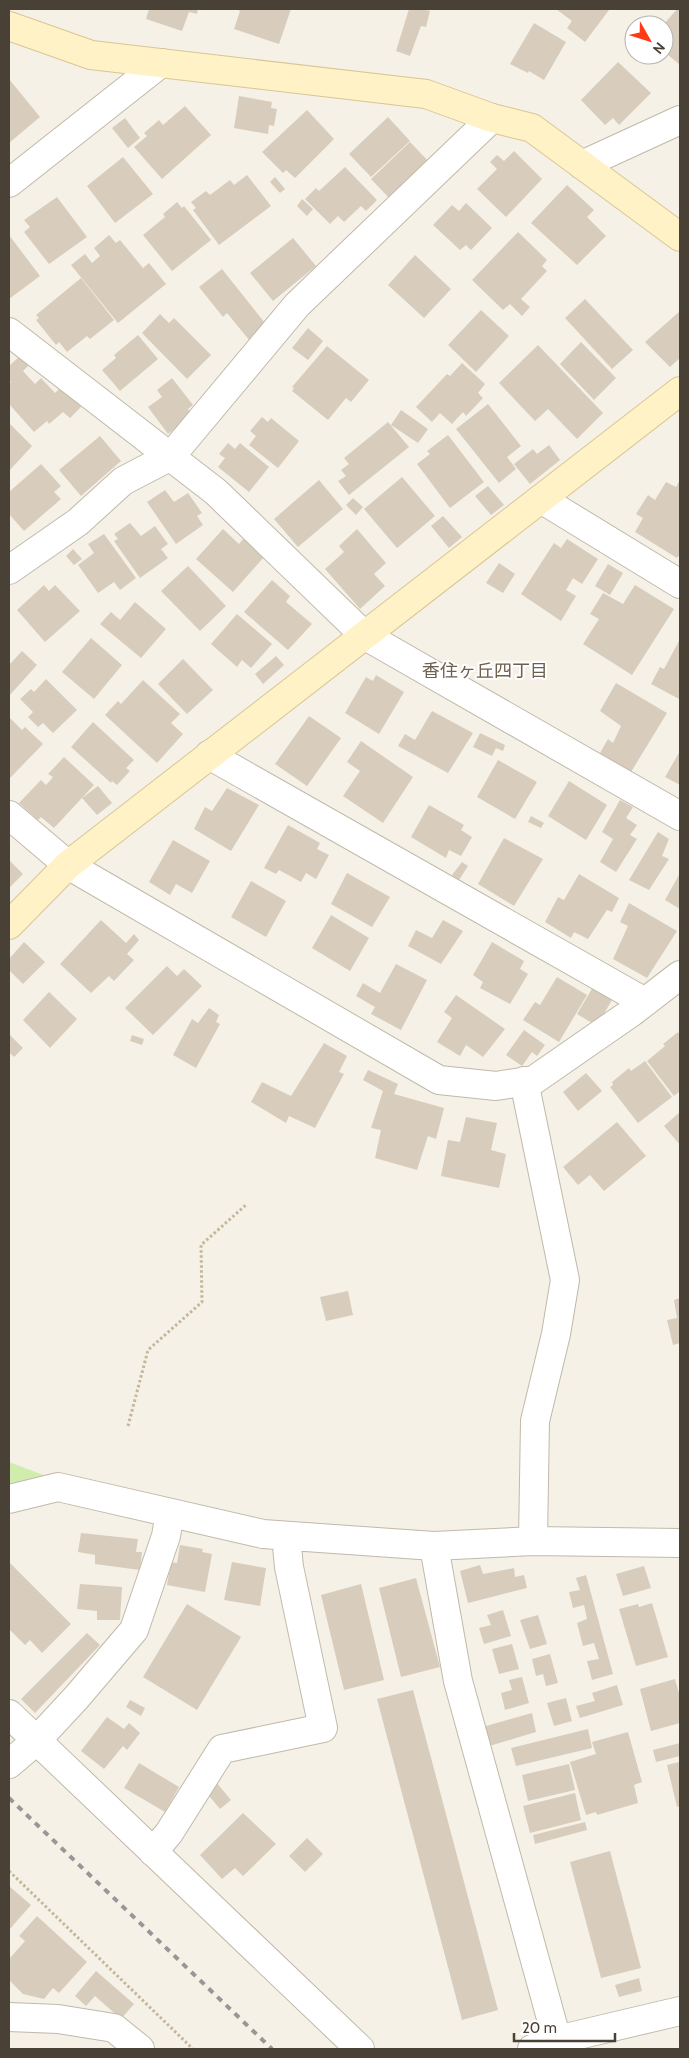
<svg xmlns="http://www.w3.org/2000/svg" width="689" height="2058" font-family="Cabin,'Noto Sans JP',sans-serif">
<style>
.green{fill:#d0edad}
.building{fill:#d8cdbc}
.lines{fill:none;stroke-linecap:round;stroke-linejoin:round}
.street-casing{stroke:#c1b9a9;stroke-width:30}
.secondary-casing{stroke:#d9c693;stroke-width:30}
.path{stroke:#c5b599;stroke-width:3;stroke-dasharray:2.5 2.5;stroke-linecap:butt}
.street{stroke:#fff;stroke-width:28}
.secondary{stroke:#fff2c7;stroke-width:28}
.rail{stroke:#979797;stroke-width:4;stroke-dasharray:6 6;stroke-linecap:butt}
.labels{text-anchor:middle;stroke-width:4;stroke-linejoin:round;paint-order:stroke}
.neighbourhood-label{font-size:18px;fill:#6d604c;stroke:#fff}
</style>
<rect width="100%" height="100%" fill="#f5f1e7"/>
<!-- green -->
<path class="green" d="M9 1462 54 1479 9 1484Z"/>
<!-- building -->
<path class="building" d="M149 9H198L197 14 189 12 182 31 146 19Z
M236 9H291L279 44 234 29 240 11Z
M409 9H422L430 11 426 27 421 26 410 56 396 51Z
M556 9H608L609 10 585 42 567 28 572 21Z
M677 9H680V65L667 54 672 49 664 42V24Z
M534 23 566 42 544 80 529 71 528 73 510 64Z
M618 62 651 93 619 125 613 118 605 125 581 100Z
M9 79 40 117 9 143Z
M239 96 272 102 271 108 277 109 274 126 269 125 268 134 234 128Z
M185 106 211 135 162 179 134 147 147 136 144 133 159 120 163 125Z
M307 110 334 139 295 178 286 170 283 173 262 152Z
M388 117 410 141 371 177 349 154Z
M125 118 140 138 128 148 112 128Z
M410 142 432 165 393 202 371 179Z
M514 151 542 179 506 217 477 189 497 169 490 162 497 155 504 161Z
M123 157 153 194 115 223 87 186Z
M345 167 377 200 366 211 361 206 344 222 338 216 330 224 305 199 316 188 319 191Z
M247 175 271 206 219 245 193 210 196 208 191 202 206 191 210 195 230 180 234 185Z
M275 177 285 189 280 193 270 182Z
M567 185 594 210 587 217 606 236 577 265 531 223Z
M57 197 87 237 49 264 24 232 30 227 24 220Z
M302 199 313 209 307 216 297 206Z
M177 202 182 208 184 206 211 240 172 271 143 235 165 217 163 214Z
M466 203 492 228 471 250 466 245 460 250 433 225 452 205 459 211Z
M518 232 547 260 542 266 547 271 521 299 530 307 522 316 510 304 503 310 472 280Z
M9 235 40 276 9 299Z
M109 235 116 243 120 240 143 268 149 263 166 284 118 323 71 265 85 254 92 263 100 256 94 248Z
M293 238 316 266 273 301 250 273Z
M415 255 451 289 424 318 388 285Z
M222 269 268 327 250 341 227 313 223 317 199 287Z
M81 278 114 320 90 339 87 336 67 352 59 342 56 345 36 320 39 318 36 315Z
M585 299 633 350 612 369 565 318Z
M481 310 509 336 476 372 448 345Z
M680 311V358L670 367 645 342Z
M160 314 169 323 174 318 211 355 187 379 142 333Z
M308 328 323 341 308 360 292 348Z
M138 335 158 359 120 391 102 370 116 358 114 355Z
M581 342 616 378 594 400 560 364Z
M538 345 603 413 577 439 548 409 535 421 499 383Z
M327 346 369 380 351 402 346 398 328 420 292 391 294 388 292 387Z
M21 355 30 364 23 371 35 384 41 378 55 393 62 386 81 407 70 418 63 412 49 424 47 421 34 432 9 404V384L11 382 9 380V366Z
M462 363 485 384 478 393 483 398 466 416 463 412 452 424 440 413 432 422 416 407 447 374 450 376Z
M172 378 193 405 188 409 193 416 168 434 148 407 162 397 157 390Z
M488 404 521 446 507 457 516 469 499 483 456 429Z
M401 410 428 429 418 443 391 425Z
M262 417 268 422 271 418 299 441 278 468 249 445 256 436 250 431Z
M388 422 409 447 349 495 338 481 346 476 341 470 349 464 344 458Z
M9 423 32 446 9 471Z
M448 435 484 482 450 508 417 464 430 454 427 451Z
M100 436 121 461 81 496 59 470Z
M228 443 235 449 240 443 269 467 249 492 218 467 225 458 219 454Z
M549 445 560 460 530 484 514 464 533 449 537 454Z
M41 464 61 486 54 492 61 499 24 531 9 514V492Z
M402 477 435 516 397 548 364 509Z
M319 480 343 509 298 547 274 519Z
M680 480V554L677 558 635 532 643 518 636 514 648 495 655 500 666 482 676 487Z
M488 486 504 505 491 515 475 496Z
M165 490 174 502 188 493 202 513 197 516 203 525 176 544 147 502Z
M353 498 363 507 356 515 346 505Z
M443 516 462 537 449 548 431 526Z
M130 523 141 536 155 526 168 544 161 549 168 558 140 578 114 541 118 539 114 534Z
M223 529 239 544 243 539 264 557 233 592 196 559Z
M357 529 386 563 374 574 385 586 360 609 325 569 344 552 339 546Z
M104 534 136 578 120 590 114 582 98 593 78 565 94 553 88 544Z
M567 539 598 559 582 584 573 578 566 590 576 596 561 621 521 594 554 543 561 548Z
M73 549 82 559 74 565 66 556Z
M499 563 515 574 503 593 486 583Z
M608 564 623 573 610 595 595 586Z
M188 566 226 606 200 631 161 591Z
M272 580 290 596 286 602 312 624 288 650 244 612Z
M44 585 49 591 55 585 80 611 45 642 17 610Z
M635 585 674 609 632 675 583 644 599 619 590 614 603 593 623 604Z
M135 602 166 629 141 658 100 624 111 612 120 620Z
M237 614 272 644 251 668 242 660 237 667 211 644Z
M91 638 122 665 94 699 62 672Z
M680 639V697L679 699 651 684 660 667 664 669Z
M22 651 37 665 9 696V665Z
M276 656 284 665 263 684 255 674Z
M183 659 213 690 187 714 158 684Z
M376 675 404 692 379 734 345 713 366 677 373 681Z
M46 679 77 710 53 733 43 723 38 727 28 717 33 712 20 699 31 689 34 692Z
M143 680 180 714 171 723 183 734 157 763 105 715 118 701 121 704Z
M616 683 667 713 631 772 600 753 608 739 613 743 621 726 600 711Z
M432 711 473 733 448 773 398 746 405 734 415 740Z
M309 716 341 738 307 786 275 764Z
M9 717 22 730 25 727 43 744 9 779Z
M93 722 134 760 126 768 130 771 117 785 112 781 111 783 71 747Z
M480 733 505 745 503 751 496 748 492 756 473 747Z
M361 741 413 777 383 823 343 796 360 771 347 762Z
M680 751V785L665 777Z
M64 757 94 785 54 828 41 817 38 820 19 803 41 780 46 785 53 777 48 774Z
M498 760 537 782 515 819 477 797Z
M569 781 607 805 586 840 548 816Z
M98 786 112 803 97 815 82 798Z
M227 788 259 805 231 851 194 829 205 807 212 811Z
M620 800 633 807 626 818 637 825 630 835 637 839 616 872 600 862 613 839 602 832Z
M429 805 464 825 461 830 472 837 461 856 449 850 446 858 411 837Z
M531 816 544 823 541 828 528 822Z
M288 825 320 843 317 849 329 855 316 879 306 873 301 882 279 870 276 874 264 868Z
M658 832 669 839 662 856 669 859 649 890 629 880Z
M504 838 543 859 514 906 478 884Z
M173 840 210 861 192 893 176 884 170 895 149 882Z
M9 860 23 874 9 888Z
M462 862 468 866 459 880 452 875Z
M347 873 390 897 372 927 331 904Z
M680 873V909L665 900Z
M579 874 619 898 612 912 607 910 588 939 574 932 571 938 545 922 558 897 564 900Z
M251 881 286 901 266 937 231 917Z
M629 903 677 931 647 978 613 959 628 926 620 922Z
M331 915 369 938 350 971 312 948Z
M101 920 126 943 134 934 139 940 127 954 134 960 114 981 109 976 91 993 60 964Z
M443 920 463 931 441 964 408 946 416 930 432 938Z
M24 942 45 962 23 984 9 970V959Z
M492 942 524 961 520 969 528 974 510 1004 480 988 483 982 473 975Z
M396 964 427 980 401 1030 371 1014 375 1007 356 996 363 983 380 993Z
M167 966 177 976 184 969 202 986 153 1035 125 1008Z
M557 977 587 995 559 1042 523 1020 535 1002 540 1005Z
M593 987 613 998 597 1026 577 1014Z
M49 992 77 1019 50 1048 23 1020Z
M456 995 505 1029 483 1057 466 1045 460 1056 437 1042 452 1018 444 1012Z
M209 1008 219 1015 216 1022 220 1024 196 1068 173 1055 192 1019 198 1023Z
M524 1030 545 1045 537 1056 532 1052 522 1066 506 1055Z
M678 1032 680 1036V1091L674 1096 647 1061 665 1046 663 1044Z
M9 1034 23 1048 14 1057 9 1052Z
M132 1035 144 1039 142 1045 130 1041Z
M324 1043 347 1056 339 1072 344 1074 315 1128 289 1116 286 1123 251 1102 262 1082 291 1096Z
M645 1061 672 1097 638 1123 610 1087 613 1085 612 1082 629 1068 631 1071Z
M368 1070 398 1084 394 1094 444 1108 436 1139 428 1136 417 1170 375 1158 381 1130 371 1128 383 1091 363 1080Z
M586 1073 602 1091 578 1111 563 1092Z
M680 1112V1145L664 1126Z
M466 1117 497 1123 491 1150 506 1154 499 1188 441 1176 448 1140 460 1142Z
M617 1122 646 1156 604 1191 590 1175 578 1185 563 1167Z
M348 1291 353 1315 326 1321 320 1297Z
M680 1298V1343L673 1345 667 1320 677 1318 674 1300Z
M81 1533 138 1539 136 1552H142L140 1570 95 1564V1555L78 1552Z
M180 1545 203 1549 202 1552 212 1554 205 1592 167 1585 171 1562 177 1563Z
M9 1562 71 1624 42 1653 30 1640 25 1645 9 1629Z
M232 1562 266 1568 260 1606 224 1600Z
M480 1565 483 1574 514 1568 515 1577 524 1575 527 1588 468 1603 460 1571Z
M644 1566 651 1588 623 1596 616 1574Z
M586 1575 613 1674 592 1680 587 1661 599 1659 594 1643 583 1646 577 1623 587 1619 584 1605 573 1608 569 1592 580 1590 576 1578Z
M416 1578 440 1667 401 1677 379 1588Z
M80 1584 122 1587 120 1620H97V1611L77 1609Z
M361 1584 384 1680 344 1690 321 1595Z
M652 1603 668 1657 636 1666 619 1609 638 1604 639 1607Z
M187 1604 241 1637 197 1710 143 1677Z
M503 1610 511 1636 484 1644 479 1628 491 1625 487 1615Z
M538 1615 547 1644 530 1649 520 1620Z
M87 1633 100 1645 35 1713 21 1699Z
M512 1644 519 1669 499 1674 492 1649Z
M550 1654 558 1683 546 1686 543 1674 536 1676 532 1659Z
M522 1677 529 1703 505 1710 501 1693 512 1690 509 1680Z
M675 1679 680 1697V1723L651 1731 640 1689Z
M617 1685 623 1705 580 1718 576 1706 595 1701 592 1693Z
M413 1690 498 2010 462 2020 377 1699Z
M566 1698 572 1721 554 1726 547 1703Z
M130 1700 145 1708 141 1716 126 1707Z
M532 1713 536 1732 486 1747 479 1728Z
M107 1717 124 1729 129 1723 140 1733 127 1750 123 1746 104 1769 81 1751Z
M588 1729 592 1748 516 1766 511 1748Z
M628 1732 642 1782 634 1785 638 1803 597 1815 596 1812 586 1815 570 1762 596 1754 592 1742Z
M680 1743V1756L656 1762 653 1750Z
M679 1762 680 1806 677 1807 667 1765Z
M139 1763 179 1787 165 1812 124 1788Z
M569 1764 575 1790 528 1801 522 1775Z
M216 1782 231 1800 220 1809 205 1791Z
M575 1793 581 1820 530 1833 523 1806Z
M243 1813 276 1844 243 1876 235 1868 222 1879 200 1855Z
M585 1822 587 1830 535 1844 533 1835Z
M307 1838 323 1854 305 1872 289 1856Z
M610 1851 641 1968 601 1978 570 1862Z
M9 1886 31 1905 9 1930Z
M37 1916 87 1962 59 1993 53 1988 44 1999 23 1994 9 1980V1959L25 1941 19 1936Z
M96 1971 134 2004 121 2019 95 1996 86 2006 75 1996Z
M639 1978 642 1991 619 1997 615 1985Z"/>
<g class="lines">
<!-- street casing -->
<g class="street-casing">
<path id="street" d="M582 165 680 120
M9 183 161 63
M9 332 216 492 364 635 680 816
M541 499 680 584
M9 570 78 522 123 481 171 456 297 305 492 118
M209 755 645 1002
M9 815 68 865 439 1080 496 1086 534 1080 632 1012 680 975
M524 1081 565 1280 556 1334 535 1421 533 1541
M9 1499 58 1487 263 1534 434 1546 533 1541 680 1543
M434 1546 458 1681 557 2040
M9 1714 360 2049
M9 1764 36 1741 76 1698 134 1630 166 1536 170 1513
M153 1852 169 1833 222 1749 323 1728 289 1567 286 1536
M9 2017 58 2019 114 2028 140 2049
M532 2049 557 2040 680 2011"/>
</g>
<!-- secondary casing -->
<g class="secondary-casing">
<path id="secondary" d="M9 26 91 55 426 94 492 118 532 128 680 237
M9 925 68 865 680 391"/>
</g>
<!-- path -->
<path class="path" d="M128 1426 148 1350 202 1302 201 1245 247 1204
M9 1871 193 2049"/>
<!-- street -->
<use href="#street" class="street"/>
<!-- secondary -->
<use href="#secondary" class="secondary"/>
<!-- rail -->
<path class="rail" d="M9 1798 272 2049"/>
</g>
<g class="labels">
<!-- neighbourhood labels -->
<g class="neighbourhood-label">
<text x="485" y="677">香住ヶ丘四丁目</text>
</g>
</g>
<!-- border -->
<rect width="689" height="2058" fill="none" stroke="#494135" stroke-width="20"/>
<!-- north arrow -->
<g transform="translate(649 40) rotate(129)"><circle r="24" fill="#ffffff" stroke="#b6b3ae"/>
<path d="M0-4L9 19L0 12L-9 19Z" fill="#ff3914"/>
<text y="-8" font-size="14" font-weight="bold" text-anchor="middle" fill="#494135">N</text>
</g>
<!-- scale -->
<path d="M514 2033v8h101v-8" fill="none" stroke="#494135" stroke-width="2.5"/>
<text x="522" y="2033" font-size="15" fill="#494135" stroke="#ffffff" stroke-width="4" paint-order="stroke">20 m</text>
</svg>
